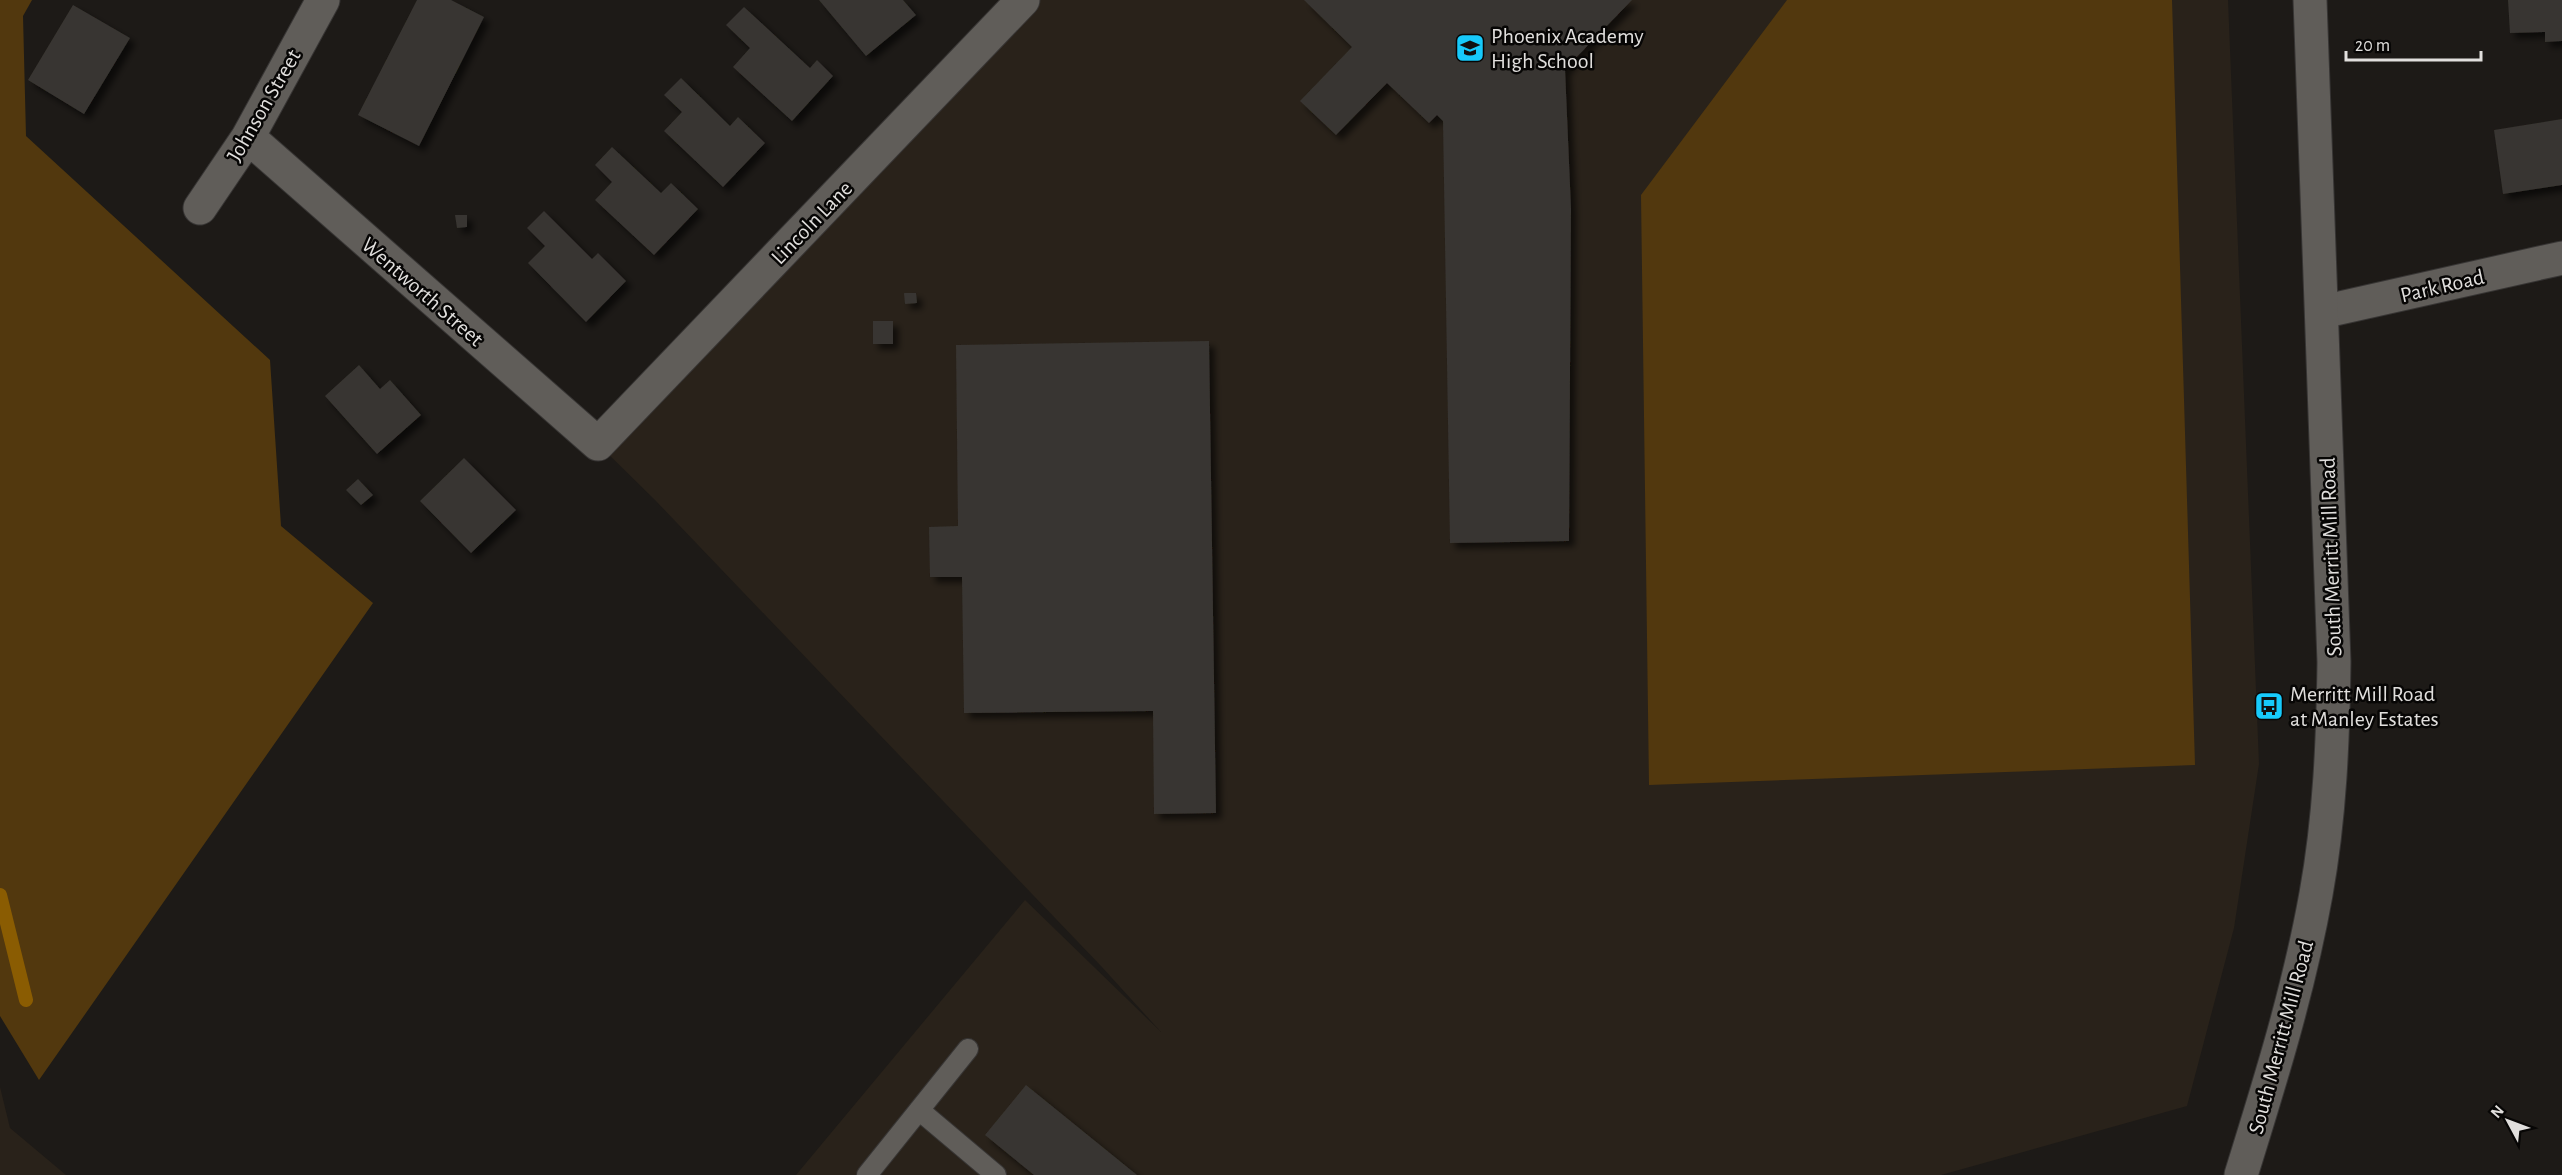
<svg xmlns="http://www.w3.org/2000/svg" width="2562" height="1175" font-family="'Alegreya Sans',sans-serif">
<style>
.built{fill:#29221a}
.green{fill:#52380e}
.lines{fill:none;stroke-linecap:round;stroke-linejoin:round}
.stream{stroke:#8a5c02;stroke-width:14}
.building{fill:#383531;filter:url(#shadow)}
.service-casing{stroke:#373534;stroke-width:22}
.minor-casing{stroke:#373534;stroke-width:35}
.tertiary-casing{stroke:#373534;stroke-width:35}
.service{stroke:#605d59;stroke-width:20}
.minor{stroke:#605d59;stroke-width:33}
.tertiary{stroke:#605d59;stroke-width:33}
.labels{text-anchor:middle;stroke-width:5;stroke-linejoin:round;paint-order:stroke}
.poi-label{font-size:22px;fill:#e1dfdd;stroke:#070605;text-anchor:start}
.street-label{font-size:22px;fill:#e1dfdd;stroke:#070605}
</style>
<defs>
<filter id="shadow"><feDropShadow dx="5.5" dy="5.5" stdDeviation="3" flood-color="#0009"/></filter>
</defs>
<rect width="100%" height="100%" fill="#1d1a17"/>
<!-- built -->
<path class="built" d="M1023 0H2228L2259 764 2234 928 2187 1106 1941 1175H796L1025 900 1161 1032 1101 966 655 500 598 444Z
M0 1087 10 1128 66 1175H0Z"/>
<!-- green -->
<path class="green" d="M0 0H32L23 16 26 136 270 360 281 526 373 603 39 1080 0 1016Z
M1787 0H2172L2195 765 1649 785 1641 195Z"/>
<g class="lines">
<!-- stream -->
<path class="stream" d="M0 895 26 1000"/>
</g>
<!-- building -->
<path class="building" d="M417 0H451L484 17 419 146 358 115Z
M819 0H903L916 15 866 56Z
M1304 0H1632L1565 69 1571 209 1569 541 1450 543 1443 121 1437 115 1429 123 1387 83 1336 135 1300 101 1352 47Z
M2508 0H2562V41L2545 42V32L2510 33Z
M73 5 130 38 84 114 28 80Z
M744 7 810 68 817 60 833 76 792 121 733 67 750 48 726 25Z
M681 78 730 126 738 117 765 143 723 187 664 131 682 112 664 95Z
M2562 119V185L2503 194 2494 130Z
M612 147 661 193 671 183 698 209 654 255 595 200 612 182 595 165Z
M544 211 592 259 598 253 626 281 586 322 528 263 545 246 527 228Z
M455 215H467V227L457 228Z
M904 293H916L917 303 905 304Z
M873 321H893V344H873Z
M1209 341 1216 813 1154 814 1153 711 964 713 962 577H930L929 527 958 526 956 345Z
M359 365 380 389 390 380 421 415 377 454 325 396Z
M464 458 516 510 471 553 420 501Z
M358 479 373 495 361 505 346 490Z
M1026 1085 1137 1175H1034L985 1135Z"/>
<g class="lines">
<!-- service casing -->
<g class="service-casing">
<path id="service" d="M919 1110 996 1175
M867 1175 968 1049"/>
</g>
<!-- minor casing -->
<g class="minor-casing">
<path id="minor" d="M248 137 598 444 1023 0
M200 208 248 137 323 0
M2322 312 2562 258"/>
</g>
<!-- tertiary casing -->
<g class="tertiary-casing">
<path id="tertiary" d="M2241 1175C2270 1082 2299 989 2316 894 2330 817 2333 739 2334 662L2310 0"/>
</g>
<!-- service -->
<use href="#service" class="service"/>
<!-- minor -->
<use href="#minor" class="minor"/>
<!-- tertiary -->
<use href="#tertiary" class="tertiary"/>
</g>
<!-- icons -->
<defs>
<g id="school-square" transform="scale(1.5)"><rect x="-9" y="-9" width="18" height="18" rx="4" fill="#17cafb" stroke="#070605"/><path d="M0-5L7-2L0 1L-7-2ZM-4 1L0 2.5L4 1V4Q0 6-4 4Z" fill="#111"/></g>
<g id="bus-square" transform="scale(1.5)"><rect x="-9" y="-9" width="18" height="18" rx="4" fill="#17cafb" stroke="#070605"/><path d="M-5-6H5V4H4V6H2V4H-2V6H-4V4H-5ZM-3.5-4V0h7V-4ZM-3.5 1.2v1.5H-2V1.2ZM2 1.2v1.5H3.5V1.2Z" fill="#111"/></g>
</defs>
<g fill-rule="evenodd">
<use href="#school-square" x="1470" y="48"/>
<use href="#bus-square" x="2269" y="706"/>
</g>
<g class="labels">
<!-- poi labels -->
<g class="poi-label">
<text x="1491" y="43">Phoenix Academy<tspan x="1491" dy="25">High School</tspan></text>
<text x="2290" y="701">Merritt Mill Road<tspan x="2290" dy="25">at Manley Estates</tspan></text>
</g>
<!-- street labels -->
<g class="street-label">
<text transform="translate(263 105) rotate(-60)" y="8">Johnson Street</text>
<text transform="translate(811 222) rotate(-46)" y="8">Lincoln Lane</text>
<text transform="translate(2442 285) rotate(-13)" y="8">Park Road</text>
<text transform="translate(423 291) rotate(41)" y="8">Wentworth Street</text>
<text transform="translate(2330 557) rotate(-92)" y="8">South Merritt Mill Road</text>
<text transform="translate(2280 1037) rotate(-75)" y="8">South Merritt Mill Road</text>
</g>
</g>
<!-- north arrow -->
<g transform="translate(2508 1121) rotate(311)" stroke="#070605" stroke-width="4.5" paint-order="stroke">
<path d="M0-4.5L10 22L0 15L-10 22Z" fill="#e1dfdd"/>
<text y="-9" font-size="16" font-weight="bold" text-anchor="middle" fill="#e1dfdd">N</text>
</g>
<!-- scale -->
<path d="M2346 51v9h135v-9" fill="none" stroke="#e1dfdd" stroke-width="3"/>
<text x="2355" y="51" font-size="18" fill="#e1dfdd" stroke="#070605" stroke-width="4.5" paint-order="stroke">20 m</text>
</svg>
